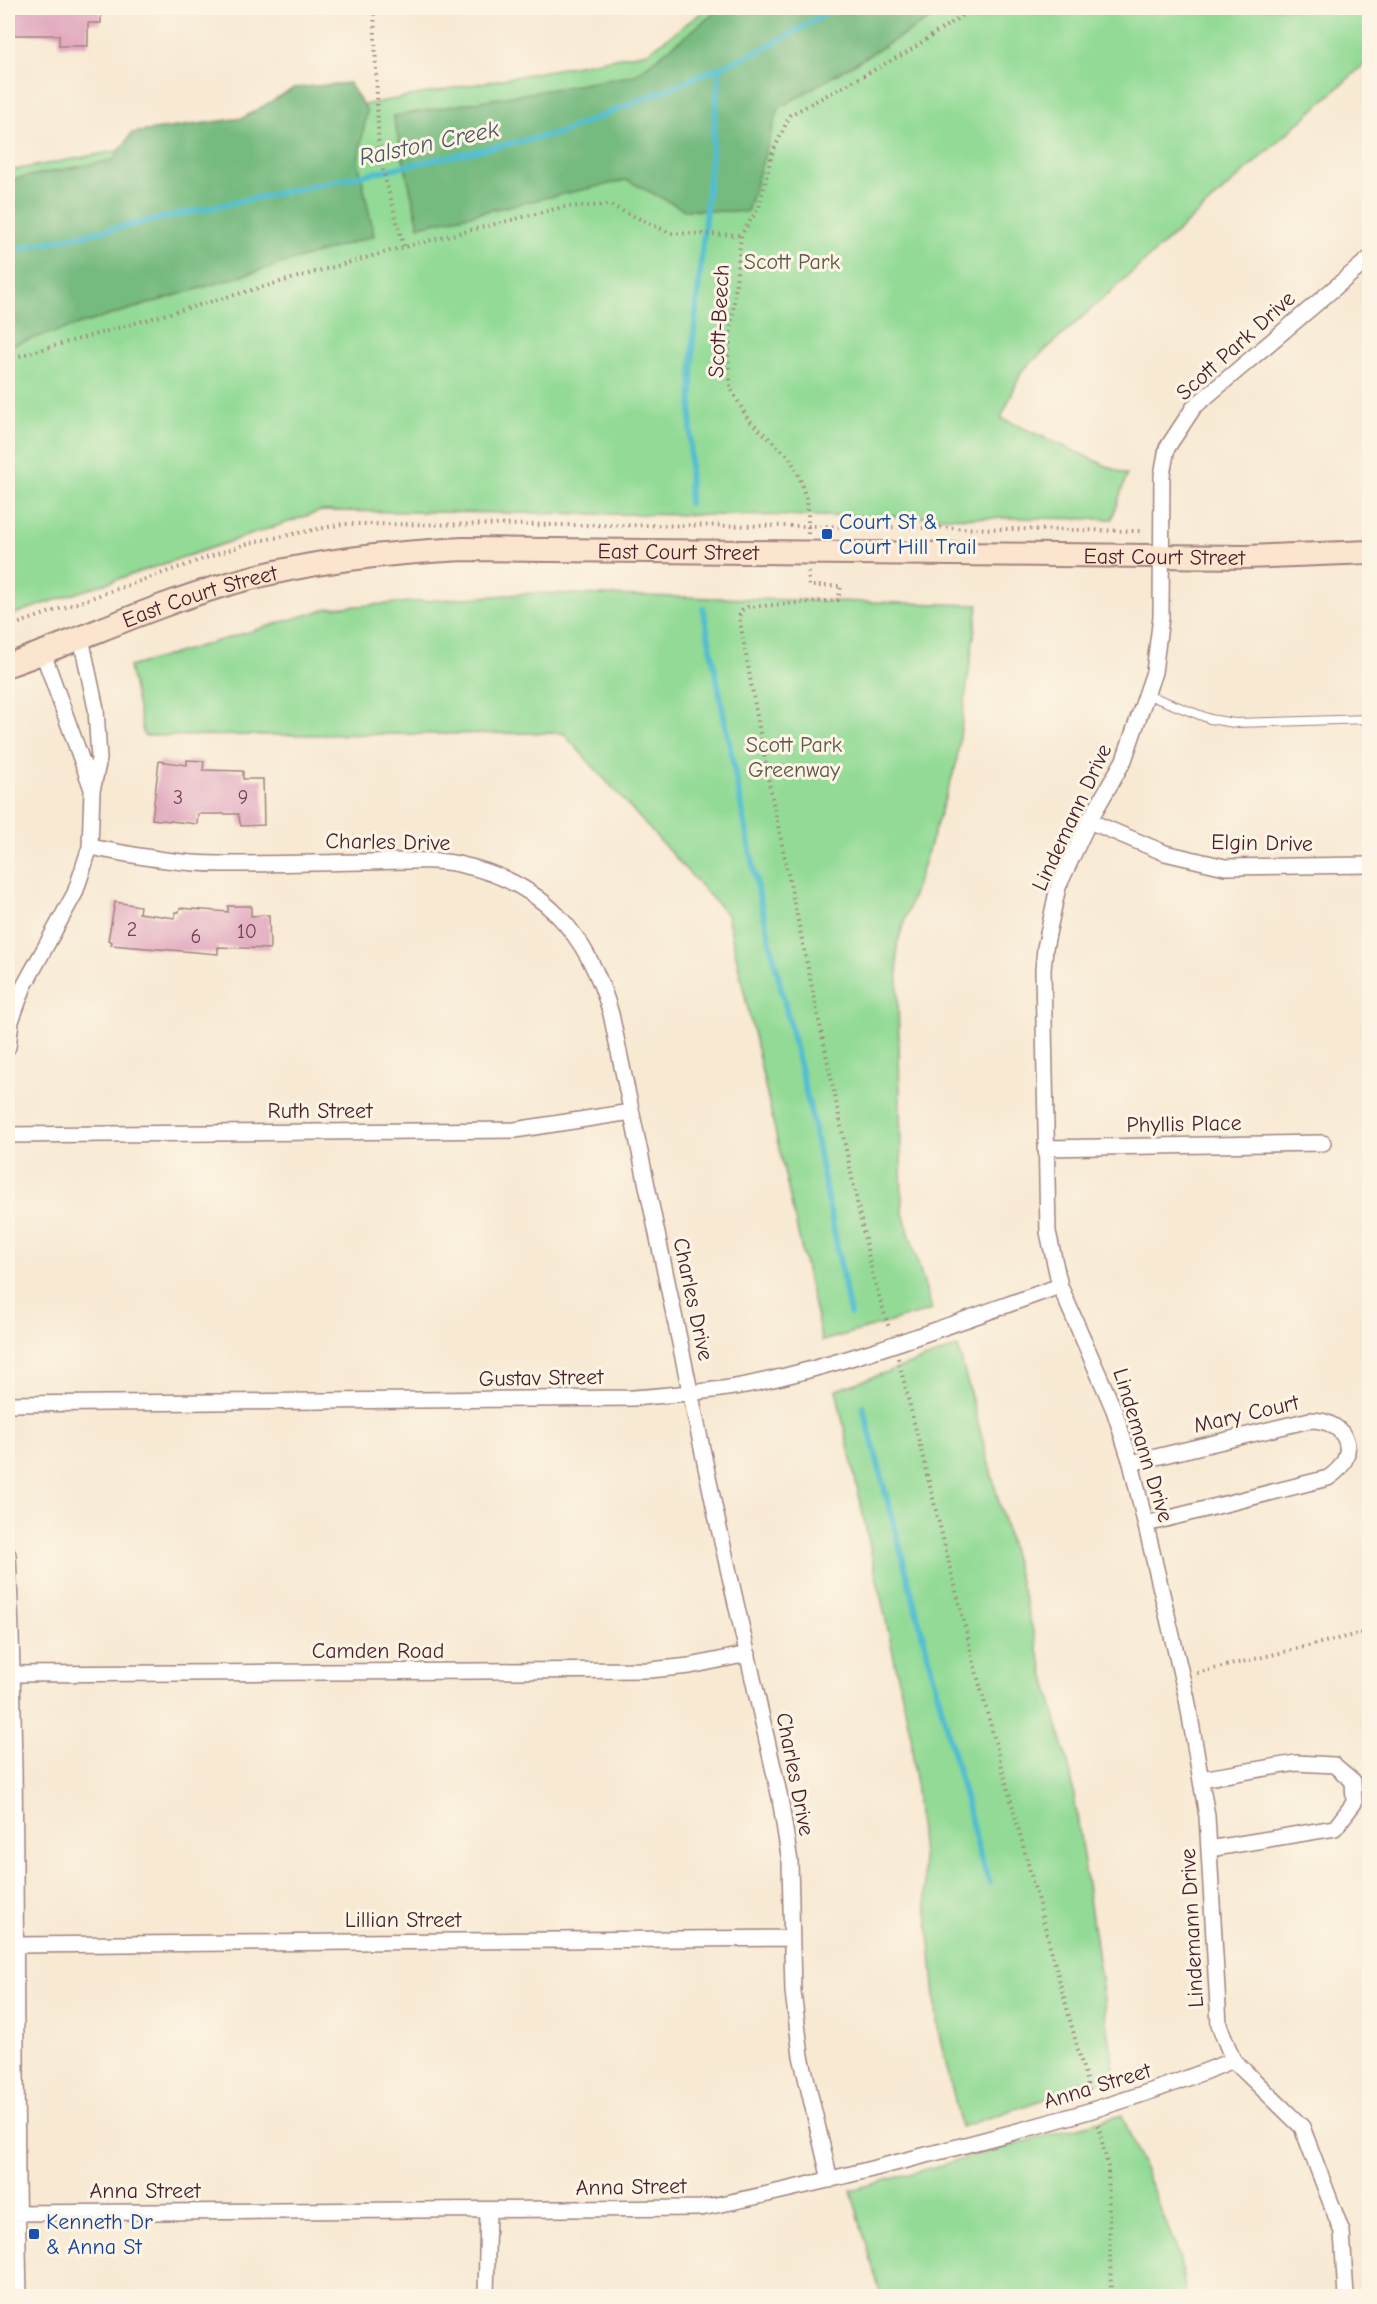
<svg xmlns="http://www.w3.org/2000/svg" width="1377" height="2304" font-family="'Comic Neue',sans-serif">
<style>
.green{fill:#92da95;stroke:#6e7c60;stroke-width:1.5}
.forest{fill:#75ba7e;stroke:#606c54;stroke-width:1.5}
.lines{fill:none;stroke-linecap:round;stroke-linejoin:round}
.stream{stroke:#53becf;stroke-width:6}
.building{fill:#e0a4bd}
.lane-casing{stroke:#a1847f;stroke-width:10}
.street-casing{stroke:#a1847f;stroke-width:18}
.secondary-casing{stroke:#a1847f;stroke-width:26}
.path{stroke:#a1847f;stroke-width:4;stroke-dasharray:1.5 4.5;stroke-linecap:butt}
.lane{stroke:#fff;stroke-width:8}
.street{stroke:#fff;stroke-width:15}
.secondary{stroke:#fce5cf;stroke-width:22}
.transit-dot{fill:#1a4fb4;stroke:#fcf5e5;stroke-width:2}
.labels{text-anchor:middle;stroke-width:6;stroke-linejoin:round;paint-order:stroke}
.number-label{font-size:20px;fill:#704050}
.park-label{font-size:22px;fill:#60574b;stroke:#fcf5e5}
.street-label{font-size:22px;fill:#4a1f2b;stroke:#fcf5e5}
.transit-label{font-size:22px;fill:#164399;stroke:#fcf5e5;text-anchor:start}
.water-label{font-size:24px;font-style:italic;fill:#4d5764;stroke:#fcf5e5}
</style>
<rect width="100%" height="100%" fill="#fcf5e5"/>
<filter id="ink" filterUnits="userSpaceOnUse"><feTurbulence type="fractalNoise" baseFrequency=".0167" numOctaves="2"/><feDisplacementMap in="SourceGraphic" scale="12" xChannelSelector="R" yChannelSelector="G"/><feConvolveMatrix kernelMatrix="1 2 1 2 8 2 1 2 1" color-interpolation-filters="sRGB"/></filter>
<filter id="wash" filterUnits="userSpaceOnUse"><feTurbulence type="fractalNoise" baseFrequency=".008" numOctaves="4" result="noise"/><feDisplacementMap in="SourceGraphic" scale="24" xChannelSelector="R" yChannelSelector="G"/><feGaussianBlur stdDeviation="1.35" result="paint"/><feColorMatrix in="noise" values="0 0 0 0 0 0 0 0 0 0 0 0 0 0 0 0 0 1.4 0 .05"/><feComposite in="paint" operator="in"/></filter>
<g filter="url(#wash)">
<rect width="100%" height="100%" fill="#f8e9d3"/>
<!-- green -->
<path class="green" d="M708 8H1369V60L1022 371 1001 418 1127 475 1112 519 321 511 8 616V171L648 52Z
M534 593 978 605 956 765 897 944 902 1209 932 1310 822 1341 727 915 563 733 144 736 129 667 330 608Z
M958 1347 1071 1775 1115 2076 961 2127 938 2030 911 1736 836 1390Z
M1122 2115 1179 2255 1186 2296H881L851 2190Z"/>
<!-- forest -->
<path class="forest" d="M721 8H949L779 108 747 212 685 210 627 180 419 226 393 116 635 75Z
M349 83 367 111 358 160 374 236 8 346V180L113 160 132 133 243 118 294 88Z"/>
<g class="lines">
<!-- stream -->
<path class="stream" d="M8 251 560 133 764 49 836 8
M689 503 693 343 720 67
M703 608 758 891 813 1122 850 1314
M863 1406 982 1863 990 1883"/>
</g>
<g id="blocks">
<!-- building -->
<path class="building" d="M8 8H101V23H88V46H59V35H8Z
M187 760 204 761 203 770 243 771V779H263L264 825 241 826 238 814H198L197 824 152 819 159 761 187 765Z
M115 902 140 906 139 913 175 918V912H179L180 908 228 912V906H251V916L269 915 270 949 218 947V954L111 945 112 942 108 940Z"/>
</g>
</g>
<g filter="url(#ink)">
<use href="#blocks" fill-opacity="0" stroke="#a1847f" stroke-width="1.5"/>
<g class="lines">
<!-- lane casing -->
<g class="lane-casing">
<path id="lane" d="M1148 695 1210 719 1234 723 1370 719"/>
</g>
<!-- street casing -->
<g class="street-casing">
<path id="street" d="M43 653 92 789
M1089 821 1165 853 1225 867 1370 865
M90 847C133 855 176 864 221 864 270 864 318 863 367 862 396 862 429 858 458 864 542 881 588 933 611 1014L716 1515 780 1798 790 1862 793 1992 801 2056 830 2180
M8 1047 11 1021 24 986 75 893 90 847 92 791 99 759 96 709 81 638
M8 1135 515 1130 631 1112
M1045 1148 1323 1143
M8 1404 633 1398C671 1395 709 1392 746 1385 853 1363 957 1322 1060 1286
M1131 1463 1310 1420C1348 1420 1362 1456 1328 1478L1146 1524
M8 1555C19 1802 13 2049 19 2296
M8 1674 650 1670 690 1666 748 1654
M1201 1779 1296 1763 1334 1765 1353 1781 1354 1803 1335 1828 1209 1849
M15 1945 791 1938
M8 2213 701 2208C785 2192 867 2170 950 2149 1046 2124 1141 2099 1233 2060
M486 2296 488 2210
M1346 2296 1342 2232 1302 2127 1233 2060 1219 2025 1207 1816 1187 1699 1131 1463 1114 1410 1060 1286 1048 1232 1043 970 1045 948 1058 887 1089 821 1124 760 1154 672 1161 617 1162 475 1167 448 1194 407 1370 258"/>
</g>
<!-- secondary casing -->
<g class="secondary-casing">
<g id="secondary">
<path id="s1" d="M8 665C81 640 151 606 225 585 303 562 382 553 463 549L1246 557 1370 552"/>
</g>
</g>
<!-- path -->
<path class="path" d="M374 8 379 156 404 247
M8 359 404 247 563 207 610 205 670 233 741 235
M808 534V505L798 473 789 457 748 419 731 389 728 358 741 235 759 207 772 154 790 115 909 51 973 8
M808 572 809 586H841L838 600 748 607 742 610 739 616 769 783 872 1273 889 1328
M8 627 249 543 343 524 808 526 1140 531
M898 1358 976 1671 1090 2094
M1197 1673 1370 1631
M1098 2125 1108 2167 1111 2296"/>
<!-- lane -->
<use href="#lane" class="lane"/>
<!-- street -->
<use href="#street" class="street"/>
<!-- secondary -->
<use href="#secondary" class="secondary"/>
</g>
</g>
<!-- markers -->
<g class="transit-dot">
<rect x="821" y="528" width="12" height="12" rx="3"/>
<rect x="28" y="2228" width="12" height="12" rx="3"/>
</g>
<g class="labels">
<!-- number labels -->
<g class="number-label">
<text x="178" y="804">3</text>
<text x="243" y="804">9</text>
<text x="132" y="936">2</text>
<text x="247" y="938">10</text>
<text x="196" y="943">6</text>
</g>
<!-- park labels -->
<g class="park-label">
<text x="792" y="269">Scott Park</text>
<text x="794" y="752">Scott Park<tspan x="794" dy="25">Greenway</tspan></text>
</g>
<!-- street labels -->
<g class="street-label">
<text transform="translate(718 321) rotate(-87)" y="8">Scott-Beech</text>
<text transform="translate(1235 345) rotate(-42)" y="8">Scott Park Drive</text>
<text dy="8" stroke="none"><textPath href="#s1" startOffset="688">East Court Street</textPath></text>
<text dy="8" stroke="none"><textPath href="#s1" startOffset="1174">East Court Street</textPath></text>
<text dy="8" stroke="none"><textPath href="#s1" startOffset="204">East Court Street</textPath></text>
<text transform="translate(1071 817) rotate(-65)" y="8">Lindemann Drive</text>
<text transform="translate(388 841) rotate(1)" y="8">Charles Drive</text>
<text transform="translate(1262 842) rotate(1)" y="8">Elgin Drive</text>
<text x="320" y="1118">Ruth Street</text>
<text transform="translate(1184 1123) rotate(-1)" y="8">Phyllis Place</text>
<text transform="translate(694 1299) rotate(78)" y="8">Charles Drive</text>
<text transform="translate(541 1377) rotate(-1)" y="8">Gustav Street</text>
<text transform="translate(1246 1413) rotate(-13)" y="8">Mary Court</text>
<text transform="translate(1144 1445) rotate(73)" y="8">Lindemann Drive</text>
<text x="378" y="1658">Camden Road</text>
<text transform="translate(796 1774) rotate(79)" y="8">Charles Drive</text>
<text x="403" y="1927">Lillian Street</text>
<text transform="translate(1191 1928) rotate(-93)" y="8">Lindemann Drive</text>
<text transform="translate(1097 2085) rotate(-17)" y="8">Anna Street</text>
<text transform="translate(631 2186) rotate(-1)" y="8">Anna Street</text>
<text x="145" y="2198">Anna Street</text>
</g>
<!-- transit labels -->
<g class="transit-label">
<text x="839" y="529">Court St &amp;<tspan x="839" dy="25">Court Hill Trail</tspan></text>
<text x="46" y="2229">Kenneth Dr<tspan x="46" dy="25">&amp; Anna St</tspan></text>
</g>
<!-- water labels -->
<g class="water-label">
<text transform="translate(429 143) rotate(-12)" y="8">Ralston Creek</text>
</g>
</g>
<!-- margin -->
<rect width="1377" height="2304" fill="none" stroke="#fcf5e5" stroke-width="30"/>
</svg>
